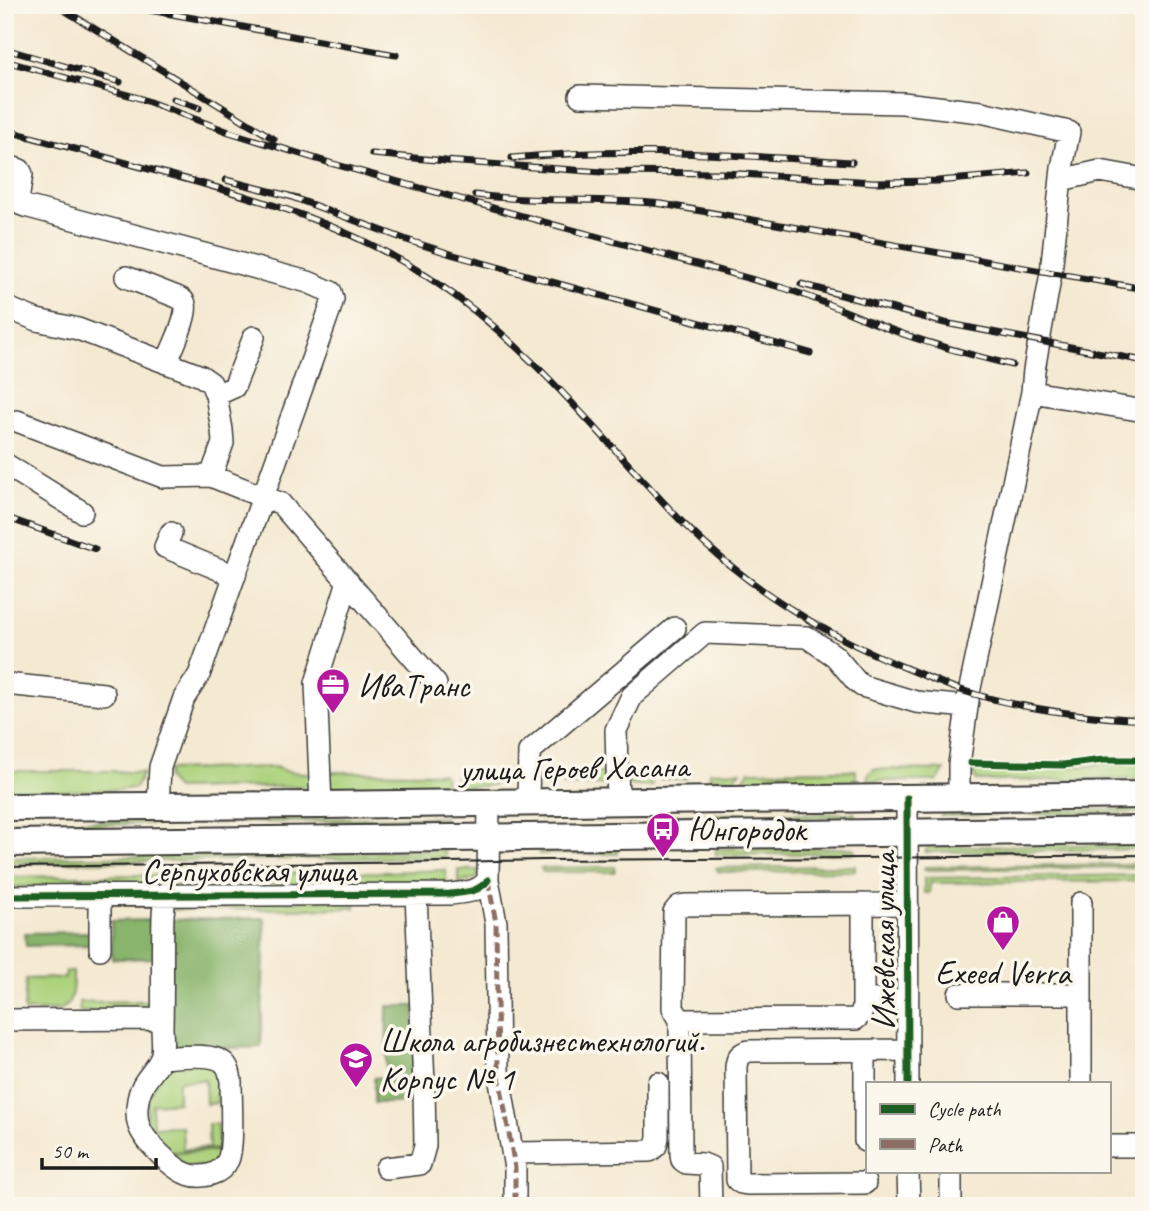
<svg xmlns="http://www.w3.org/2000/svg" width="1149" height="1211" font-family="Caveat,sans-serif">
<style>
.green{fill:#acd27c;stroke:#64774c;stroke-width:2}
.forest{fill:#89b46c;stroke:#526844;stroke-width:2}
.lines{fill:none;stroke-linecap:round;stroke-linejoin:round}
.minor-casing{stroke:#3c3b37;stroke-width:24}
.major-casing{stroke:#3c3b37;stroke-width:30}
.minor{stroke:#fff;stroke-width:21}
.major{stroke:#fff;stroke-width:26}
.tram{stroke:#1c1c1c;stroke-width:2}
.rail-casing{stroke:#1c1c1c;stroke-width:7}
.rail{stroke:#fbf7ec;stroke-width:4.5;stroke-dasharray:13;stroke-linecap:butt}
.quiet{stroke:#8d6e63;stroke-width:5;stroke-dasharray:10 5;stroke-linecap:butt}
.cycleway-casing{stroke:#fbf7ec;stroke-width:11}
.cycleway{stroke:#1b5e20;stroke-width:7}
.labels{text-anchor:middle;stroke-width:7;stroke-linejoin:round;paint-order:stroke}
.poi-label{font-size:33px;fill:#1c1c1c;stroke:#fbf7ec;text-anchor:start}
.street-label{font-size:33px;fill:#1c1c1c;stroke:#fbf7ec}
</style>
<rect width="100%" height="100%" fill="#fbf7ec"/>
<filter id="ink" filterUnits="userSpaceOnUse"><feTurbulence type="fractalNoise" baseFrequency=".0143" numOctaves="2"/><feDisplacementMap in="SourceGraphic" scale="14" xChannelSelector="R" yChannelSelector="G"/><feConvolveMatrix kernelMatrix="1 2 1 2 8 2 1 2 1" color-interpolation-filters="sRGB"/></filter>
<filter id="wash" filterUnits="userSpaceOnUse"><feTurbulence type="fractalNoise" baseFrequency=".00686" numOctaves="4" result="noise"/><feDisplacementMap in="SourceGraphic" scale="28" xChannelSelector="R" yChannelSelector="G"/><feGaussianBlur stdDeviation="1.57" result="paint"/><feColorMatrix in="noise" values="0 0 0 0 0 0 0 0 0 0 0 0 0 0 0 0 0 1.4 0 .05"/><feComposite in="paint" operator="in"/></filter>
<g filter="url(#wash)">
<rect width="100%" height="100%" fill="#f4e9d1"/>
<!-- green -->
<path class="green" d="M1144 762V779L982 781 976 780 972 768 1090 766 1103 763Z
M275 767C287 773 299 773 312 773L313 786 176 789 167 779 168 770Z
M874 769 945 770 937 781H869L867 779 869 773Z
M856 770V783L744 784 742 781 749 771Z
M5 771H111L143 773 135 788 118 790 14 792 5 789Z
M509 771V774C494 790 476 786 456 786L457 774 461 773Z
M741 771 734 779 710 778 709 772Z
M327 772 442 773 445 776 446 787 328 788Z
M652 772H687L686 779H659Z
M565 773H613V785H563L561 782V776Z
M621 773H644L651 779 652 786C636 786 628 789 621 773Z
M1144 809V813L941 816V812Z
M855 813V817L540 819 539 816Z
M445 817V820L5 826V822Z
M1144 844V849L925 852 928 847Z
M854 848 855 853 716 855V849Z
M441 850 445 851V857L5 863V858L298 855Z
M540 850H618V854H539Z
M1144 864V867L924 870 925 867Z
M855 866V870L850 871 719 872 716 868Z
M615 867V872H543L541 868Z
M446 870V882L5 887V877L384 872Z
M458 870H478V876L476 879 458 883Z
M1144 875V881L930 883 929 893H924V878Z
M355 899V908L168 910 170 906Z
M66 972H73C74 1017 62 1010 24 1011L26 979 65 978Z
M149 1001V1005L145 1010 80 1012 79 1002Z
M216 1062 217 1103 206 1104 205 1080 178 1081V1102L152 1104 153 1127 182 1126 183 1149 209 1148 208 1124H217L218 1149 169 1152 146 1126 148 1096 164 1071 171 1065Z
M217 1151 218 1165 206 1167 186 1166 170 1153Z"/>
<!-- forest -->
<path class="forest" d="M265 918 261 1047 168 1050 169 920Z
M156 920 157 958 112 959 111 921Z
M94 932V945L26 946 25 933Z
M387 1006H415L418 1103H374V1078L386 1077Z"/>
</g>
<g filter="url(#ink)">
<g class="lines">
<!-- minor casing -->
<g class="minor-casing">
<path id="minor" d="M580 96 903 103 981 112 1069 132 1062 168 1051 273 1034 370 1032 392 969 693 959 764V798
M5 165 20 170 22 174 18 201 20 204 25 206 308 282 331 292 333 299 330 309 263 497 280 503 436 684
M1061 180 1100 171 1144 179
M126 277 177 297C181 299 184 299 185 304 189 314 171 352 166 363
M5 307 37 320 78 329 201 376 211 383 216 395 222 430 223 443 211 476 263 497 199 675 184 698 160 767 158 807
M1032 392 1144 411
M216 395 234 387 254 337
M17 421 163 477 211 476
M5 464 82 512
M171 533 165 547 235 576
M5 684 104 694
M907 798 908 1083
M528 802 529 752 675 628
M618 802 616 730 632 696 705 633 807 637 835 656 856 681 862 686 916 702 967 707
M489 803 488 880 496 923 498 1070 515 1168V1206
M321 805 316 683 348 581
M100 894V949
M5 896 450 894C465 892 478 893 488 880
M959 994H1081
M863 1000H907
M5 1020 162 1019
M680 1020 856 1019 861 1014 863 1007V904
M865 1051V1141
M161 1058C176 1057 215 1052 225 1064 229 1068 230 1075 231 1081 231 1098 234 1147 228 1160 221 1175 202 1179 187 1174 173 1169 144 1141 139 1126 135 1114 137 1096 143 1085 148 1076 157 1068 161 1058 164 1050 162 1036 162 1027 163 989 162 952 163 915L165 894
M1081 1083V903
M1109 1146H1144
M513 1153 650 1151 656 1146 658 1138V1083
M386 1168 420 1164 425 1146 424 1085 416 894
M908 1171 909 1206
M951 1171V1206
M865 1183 747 1184 741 1183 737 1180 736 1067C737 1058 739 1054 748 1051L908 1050
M711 1206 710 1167 703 1164 686 1163 682 1160 681 1154 680 1020 673 1008 674 912 679 906 685 905 896 904 908 906"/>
</g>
<!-- major casing -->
<g class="major-casing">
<path id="major" d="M5 807 321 805 1144 795
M5 843 1144 830"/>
</g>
<!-- minor -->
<use href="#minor" class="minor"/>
<!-- major -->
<use href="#major" class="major"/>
<!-- tram -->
<path class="tram" d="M5 867 450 862 542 860 862 858 1144 855"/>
<!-- rail casing -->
<g class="rail-casing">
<path id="rail" d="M56 5 274 139
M122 5 396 55
M5 49 120 82
M5 61 139 98 229 132 330 163 780 287C818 298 854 316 892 330 932 345 971 355 1012 365
M173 99 199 108
M5 130C61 145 116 160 171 175 264 200 354 227 434 281 533 347 603 441 685 525 751 591 832 639 918 673 936 681 955 689 974 694 1029 710 1086 717 1144 720
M372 154 446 161 602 172 724 173 874 182 938 181 1028 173
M512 158C625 146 739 156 852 162
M226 180 297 198
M475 195C537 203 600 197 662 204L1144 289
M289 196 407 240 454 255 810 353
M801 284 945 323 1144 361
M5 517 95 549"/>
</g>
<!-- rail -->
<use href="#rail" class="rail"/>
<!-- quiet -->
<path class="quiet" d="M488 880 496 923 498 1070 515 1168V1206"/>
<!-- cycleway casing -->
<g class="cycleway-casing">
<path id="cycleway" d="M971 763 1063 765 1103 760H1144
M907 798 908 1083
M5 896 450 894C465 892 478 893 488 880"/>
</g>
<!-- cycleway -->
<use href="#cycleway" class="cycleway"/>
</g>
</g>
<!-- icons -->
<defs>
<g id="office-pin" transform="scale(1.75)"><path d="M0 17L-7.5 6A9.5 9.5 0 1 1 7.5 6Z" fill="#b5179e" stroke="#fbf7ec"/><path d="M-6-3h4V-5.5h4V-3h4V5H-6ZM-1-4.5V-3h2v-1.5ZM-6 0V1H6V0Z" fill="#fff"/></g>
<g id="bus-pin" transform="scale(1.75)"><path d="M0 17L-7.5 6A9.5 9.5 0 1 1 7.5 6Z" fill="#b5179e" stroke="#fbf7ec"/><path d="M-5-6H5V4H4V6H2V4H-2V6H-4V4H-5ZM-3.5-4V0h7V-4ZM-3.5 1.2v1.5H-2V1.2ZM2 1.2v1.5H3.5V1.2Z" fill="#fff"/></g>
<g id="shop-pin" transform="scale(1.75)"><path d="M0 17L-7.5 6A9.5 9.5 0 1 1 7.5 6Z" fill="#b5179e" stroke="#fbf7ec"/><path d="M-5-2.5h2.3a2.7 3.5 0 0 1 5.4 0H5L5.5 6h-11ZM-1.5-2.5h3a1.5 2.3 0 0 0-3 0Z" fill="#fff"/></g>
<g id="school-pin" transform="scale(1.75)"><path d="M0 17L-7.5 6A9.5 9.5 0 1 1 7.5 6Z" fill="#b5179e" stroke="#fbf7ec"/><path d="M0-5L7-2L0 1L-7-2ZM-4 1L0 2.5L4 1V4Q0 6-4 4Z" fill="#fff"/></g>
</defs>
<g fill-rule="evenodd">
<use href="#office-pin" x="333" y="685"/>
<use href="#bus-pin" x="663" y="829"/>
<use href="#shop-pin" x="1003" y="922"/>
<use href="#school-pin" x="356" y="1059"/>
</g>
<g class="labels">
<!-- poi labels -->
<g class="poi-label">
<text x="358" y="697">ИваТранс</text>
<text x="688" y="841">Юнгородок</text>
<text x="1003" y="984" text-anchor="middle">Exeed Verra</text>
<text x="380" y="1052">Школа агробизнестехнологий.<tspan x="380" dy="38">Корпус № 1</tspan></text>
</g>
<!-- street labels -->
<g class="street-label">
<text transform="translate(574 767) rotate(-1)" y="12">улица Героев Хасана</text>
<text x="249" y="882">Серпуховская улица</text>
<text transform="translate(883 941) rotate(-90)" y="12">Ижевская улица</text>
</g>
</g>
<!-- margin -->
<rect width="1149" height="1211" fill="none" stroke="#fbf7ec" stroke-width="28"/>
<!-- legend -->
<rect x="866" y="1082" width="245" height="91" fill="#fbf7ec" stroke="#a29f99" stroke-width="2"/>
<rect x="880" y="1104" width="35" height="10" fill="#1b5e20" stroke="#a29f99" stroke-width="2"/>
<text x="928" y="1116" font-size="21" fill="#1c1c1c">Cycle path</text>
<rect x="880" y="1139" width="35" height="10" fill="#8d6e63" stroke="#a29f99" stroke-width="2"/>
<text x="928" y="1152" font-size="21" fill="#1c1c1c">Path</text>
<!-- scale -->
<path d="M42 1158v10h114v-10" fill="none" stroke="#1c1c1c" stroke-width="3.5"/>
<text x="52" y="1158" font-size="21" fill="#1c1c1c" stroke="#fbf7ec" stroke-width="5" paint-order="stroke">50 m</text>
</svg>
